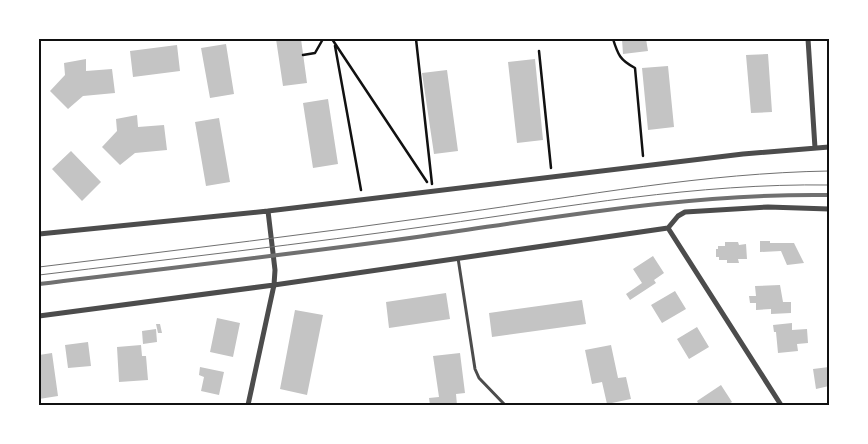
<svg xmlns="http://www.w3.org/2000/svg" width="868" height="444" font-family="'Fira Sans',sans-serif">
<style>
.building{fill:#c4c4c4}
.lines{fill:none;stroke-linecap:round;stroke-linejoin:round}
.path{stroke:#111;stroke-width:2.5}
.service{stroke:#4c4c4c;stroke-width:3}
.minor{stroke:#4c4c4c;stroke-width:5}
.tram{stroke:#707070;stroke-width:1}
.rail{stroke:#707070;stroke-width:4}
.neatline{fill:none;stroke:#111;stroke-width:2}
</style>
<rect width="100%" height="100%" fill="#fff"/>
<!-- building -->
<path class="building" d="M276 39H301L307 83 283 86Z
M622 39H646L648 51 623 54Z
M226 44 234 94 210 98 201 48Z
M177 45 180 71 133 77 130 51Z
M768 54 772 112 751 113 746 55Z
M86 59V71L112 69 115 93 83 96 68 109 50 91 65 75 64 63Z
M535 59 543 140 517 143 508 62Z
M668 66 674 127 648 130 642 68Z
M447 70 458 151 434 154 422 73Z
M328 99 338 164 313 168 303 103Z
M137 115 138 127 164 125 167 150 135 153 120 165 102 147 117 131 116 119Z
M219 118 230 182 206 186 195 122Z
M71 151 101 182 82 201 52 169Z
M760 241H770V243H794L804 263 787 265 781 251 760 252Z
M725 242H738L739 245 746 244 747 259H738L739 263H727V260H719V257H716V249H718V246H725Z
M653 256 664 273 654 280 656 283 630 300 626 294 642 283 633 269Z
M780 285 783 302H791V313L771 314V309L756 310V303H750L749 296H756L755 286Z
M675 291 686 309 662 323 651 305Z
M446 293 450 319 389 328 386 302Z
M582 300 586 324 492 337 489 313Z
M295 310 323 315 307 395 280 389Z
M217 318 240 323 233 357 210 352Z
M792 323V330L807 329 808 343 797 344 798 351 778 353 776 332H774L773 325Z
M156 324H160L162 333H158Z
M697 327 709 347 689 359 677 339Z
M156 329 157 342 143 344 142 331Z
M88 342 91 366 68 368 65 345Z
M141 345 142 356H146L148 380 119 382 117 347Z
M611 345 618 378 626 377 631 399 607 404 602 382 592 384 585 350Z
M52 353 58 396 39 399V355Z
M460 353 465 393 456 394 457 405H430L429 398 439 397 433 356Z
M200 367 224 372 219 395 201 391 204 377 199 375Z
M829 367V386L816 389 813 369Z
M721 385 732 402 727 405H699L697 401Z"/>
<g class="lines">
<!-- path -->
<path class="path" d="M332 39 427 182
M416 39 432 184
M613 39C618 55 620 60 635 68L643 156
M335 46 361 190
M539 51 551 168
M303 55 315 53 323 39"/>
<!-- service -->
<path class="service" d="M458 258 475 369 479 378 505 405"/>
<!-- minor -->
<path class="minor" d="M808 39 815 148
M668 228 781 405
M39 234 268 211 743 154 829 147
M39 316 274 285 668 228 678 216 685 212 768 207 829 209
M248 405 274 285 275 270 268 211"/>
<!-- tram -->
<path class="tram" d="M39 267C179 250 320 233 460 213 582 196 705 173 829 171
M39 275C171 259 304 244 436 225 566 207 697 183 829 185"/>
<!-- rail -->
<path class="rail" d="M39 284C167 268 296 254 424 236 558 217 693 193 829 195"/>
</g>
<!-- border -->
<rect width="868" height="444" fill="none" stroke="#ffffff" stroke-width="80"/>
<rect x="40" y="40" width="788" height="364" class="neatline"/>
</svg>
